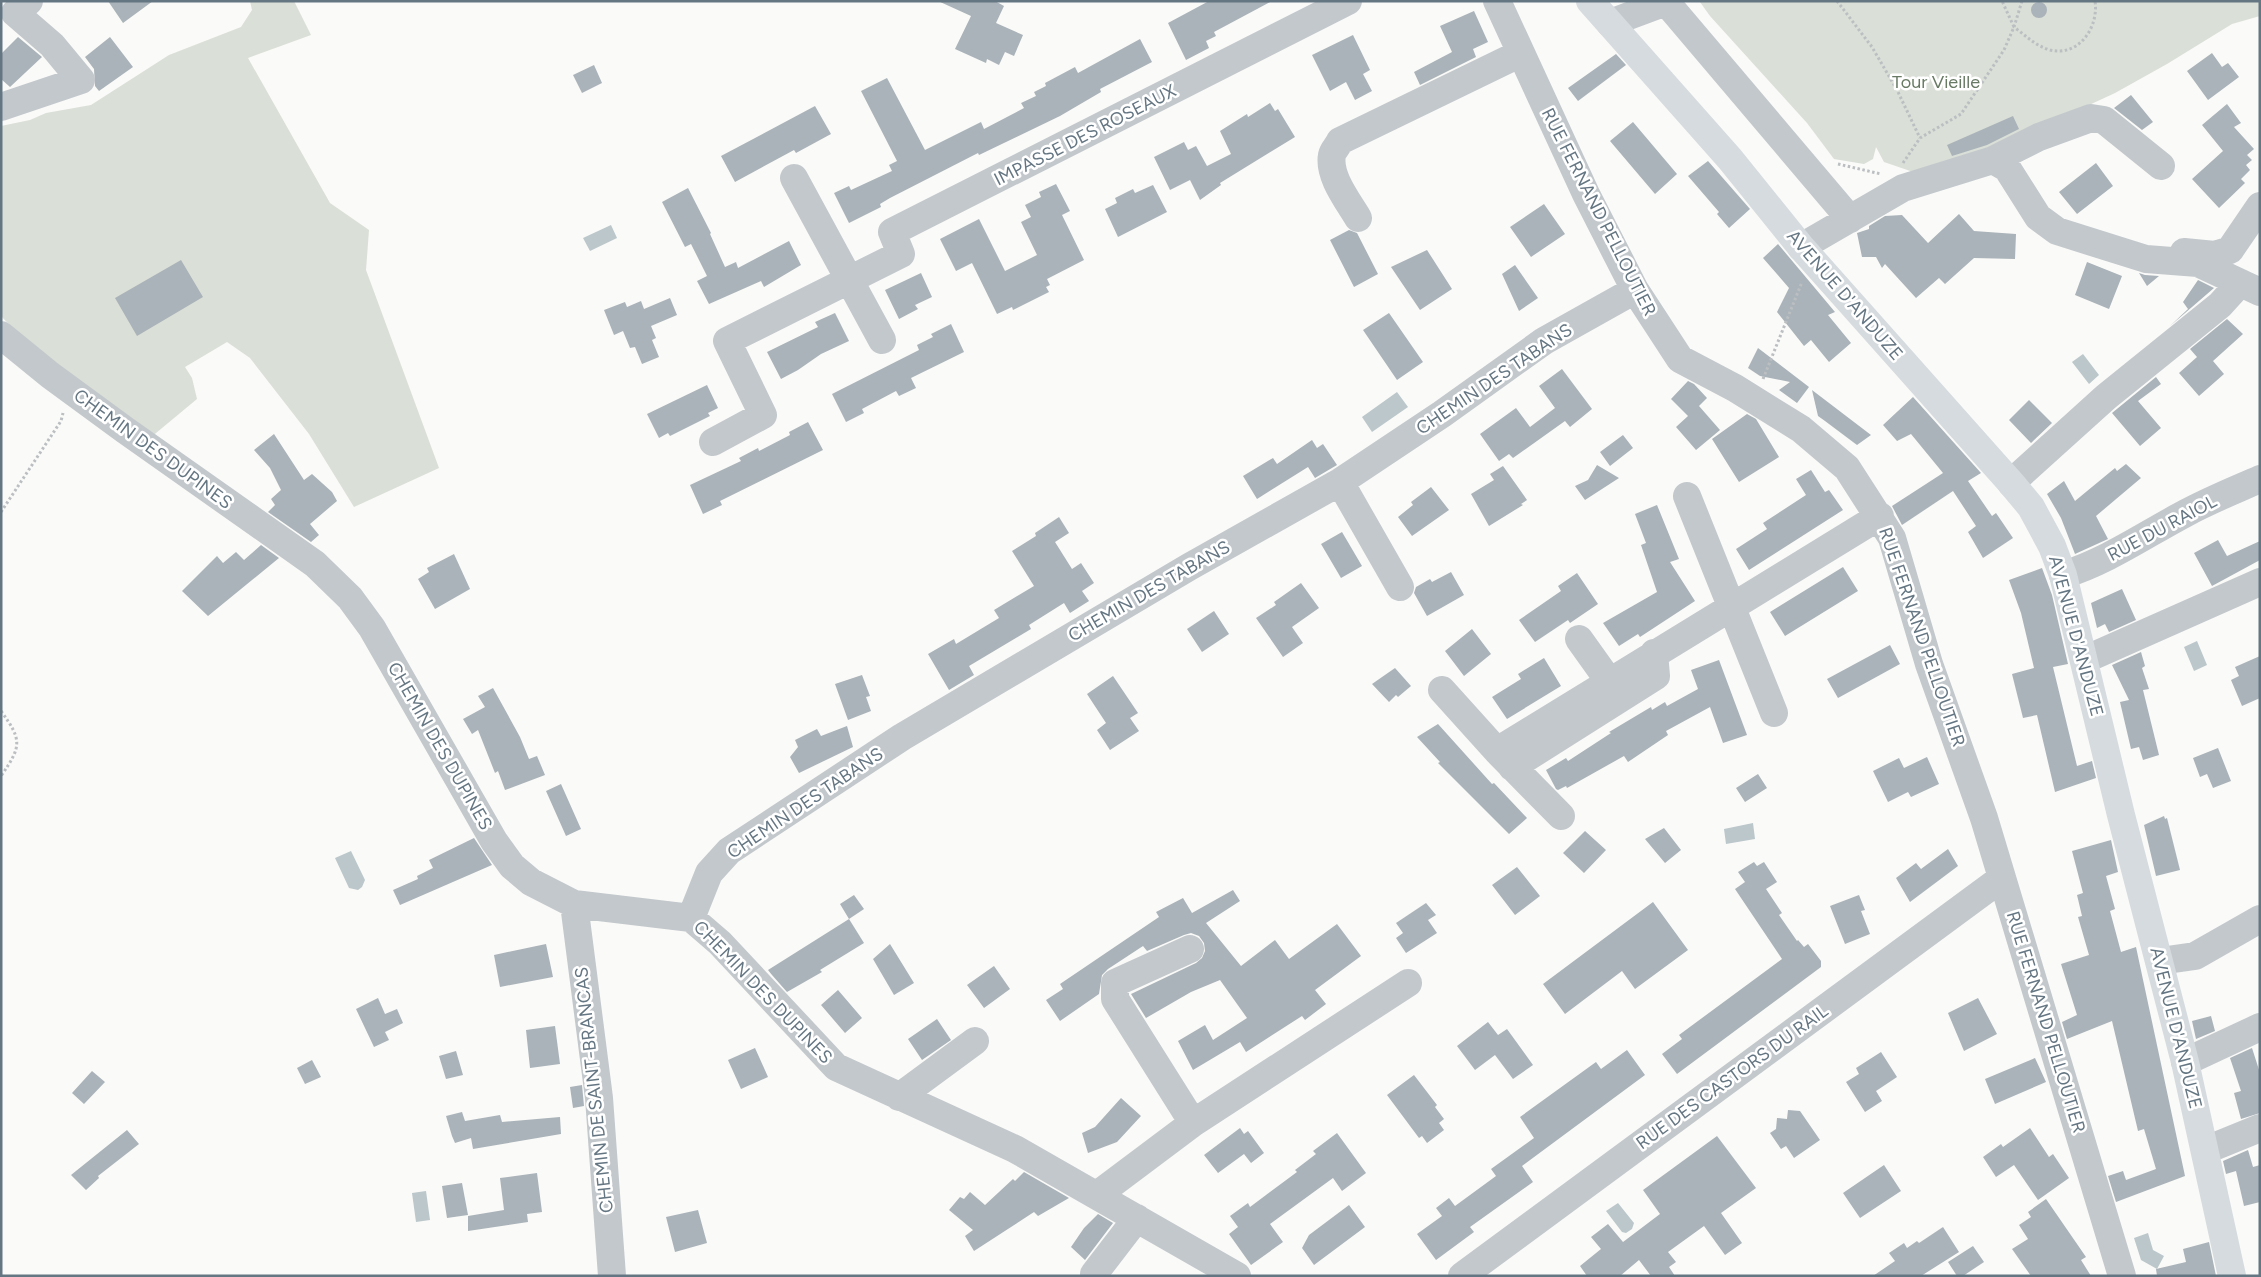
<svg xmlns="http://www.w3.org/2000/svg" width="2261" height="1277" font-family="Figtree,sans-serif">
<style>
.green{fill:#dadfd7}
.water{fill:#bbc7cb}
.building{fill:#aab3b9}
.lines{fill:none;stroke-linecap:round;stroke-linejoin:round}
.path{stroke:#bbbfc2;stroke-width:3;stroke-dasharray:2.5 2.5;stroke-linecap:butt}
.minor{stroke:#c3c8cc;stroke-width:28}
.major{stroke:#d6dbdf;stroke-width:28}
.labels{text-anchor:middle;stroke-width:5;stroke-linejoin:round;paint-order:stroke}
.park-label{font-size:18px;fill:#687a64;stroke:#fff}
.street-label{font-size:18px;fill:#657683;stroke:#fff}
</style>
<rect width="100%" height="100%" fill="#fafaf8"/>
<!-- green -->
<path class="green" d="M250 1H294L311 35 248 58 330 203 369 230 366 270 439 468 354 507 309 434 250 358 227 342 185 367 192 378 197 399 150 438 43 360 1 316V126L30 120 46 113 91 105 169 55 241 27 252 10Z
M1702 1H2260V16L2232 24 2167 64 2115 93 2003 145 1919 174 1884 162 1876 147 1873 159 1864 164 1834 159 1807 123 1710 16 1700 2Z"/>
<!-- water -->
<path class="water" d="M611 225 617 238 590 251 583 238Z
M2083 354 2099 375 2089 384 2072 362Z
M1397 392 1408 407 1372 432 1362 417Z
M2197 641 2207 665 2194 671 2184 647Z
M1753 823 1755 839 1726 844 1724 829Z
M351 851 365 880 362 887 358 890 349 888 335 858Z
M426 1191 430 1220 416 1222 412 1193Z
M1618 1203 1634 1223 1632 1229 1626 1233 1622 1232 1606 1211Z
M2148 1233 2153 1250 2164 1256 2157 1269 2141 1260 2134 1238Z"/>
<!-- building -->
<path class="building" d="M108 1H153L123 23Z
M938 1H995L1004 6 996 23 1023 35 1014 56 1005 52 999 65 987 59 986 63 955 49 971 16Z
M1209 1H1272L1214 32 1216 36 1206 41 1209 48 1186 60 1168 23Z
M2031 10a8 8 0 1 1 16 0a8 8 0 1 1-16 0Z
M1474 11 1488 42 1473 49 1476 57 1420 85 1414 72 1452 52 1440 26Z
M1353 35 1370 70 1363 74 1372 91 1355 100 1346 82 1330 91 1312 55Z
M18 37 42 57 10 87 1 79V54Z
M110 37 133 67 99 91 95 86 94 69 85 57Z
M1140 39 1152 62 1100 89 1101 92 1060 116 979 155 978 153 890 198 880 204 881 207 849 223 834 193 849 186 851 190 892 171 889 165 897 161 861 91 887 78 925 150 981 122 984 129 1024 108 1021 103 1036 96 1034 92 1046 86 1045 83 1075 67 1078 73Z
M2212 53 2222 67 2228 63 2239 77 2208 100 2187 71Z
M1616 54 1626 65 1578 101 1568 88Z
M594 65 602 83 582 93 573 75Z
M2131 95 2153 122 2142 130 2114 108Z
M1270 103 1275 111 1278 109 1295 137 1220 183 1221 185 1200 200 1190 180 1170 190 1154 157 1184 142 1188 150 1196 146 1207 166 1231 154 1220 131 1247 114 1248 117Z
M2227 104 2241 123 2234 127 2254 149 2247 155 2252 160 2246 165 2250 170 2241 179 2245 183 2219 208 2192 179 2223 151 2202 125Z
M815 106 831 134 796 153 794 150 735 182 721 156Z
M2013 116 2019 129 1987 145 1952 156 1947 145Z
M1633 122 1677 174 1655 194 1610 141Z
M1708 161 1750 209 1729 228 1717 214 1719 212 1688 176Z
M2096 163 2113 186 2077 214 2059 192Z
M1056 184 1070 211 1062 215 1084 260 1047 279 1050 285 1046 287 1049 292 1013 310 1012 307 997 314 972 263 956 271 940 239 979 219 1005 271 1037 255 1021 222 1031 217 1025 205 1041 197 1039 192Z
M1153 185 1167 212 1118 237 1105 209 1117 203 1115 198 1133 189 1135 193Z
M688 188 711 233 710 234 725 267 736 262 738 268 789 241 801 265 764 287 761 281 709 304 697 281 707 276 691 244 685 247 662 202Z
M1544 204 1565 234 1531 257 1510 227Z
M1959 214 1974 231 2016 234 2015 259 1974 258 1945 284 1939 278 1916 298 1885 264 1882 268 1876 257H1862L1857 233 1869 229V226L1885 216 1902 215 1928 243Z
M1349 230 1357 233 1378 274 1354 287 1330 240Z
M1778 244 1835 312 1828 315 1851 343 1829 362 1811 340 1804 346 1777 312 1789 288 1763 258Z
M1427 250 1452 289 1420 310 1391 267Z
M181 260 203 297 137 336 115 298Z
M2087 262 2122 276 2109 309 2075 295Z
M1515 265 1538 298 1519 311 1502 274Z
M921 273 932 297 915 305 918 309 899 319 885 290Z
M2139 273 2145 275 2159 276 2147 286Z
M2198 280 2214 288 2170 326 2188 309 2183 302Z
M670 298 677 315 651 326 656 338 652 340 659 357 642 364 635 347 630 348 623 331 614 335 604 310 625 302 627 307 641 301 644 309Z
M835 313 849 341 821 354 798 370 781 379 767 352 818 327 815 322Z
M1389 313 1423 362 1397 380 1363 330Z
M2227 319 2243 334 2213 361 2224 374 2199 396 2179 373 2197 357 2190 349Z
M951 324 964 352 911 378 916 388 899 396 896 391 862 409 864 413 846 422 832 394 919 350 917 345 933 337 931 334Z
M1758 348 1809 387 1797 403 1779 390 1790 382 1760 376 1748 368Z
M1562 369 1592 409 1570 427 1565 421 1513 458 1509 454 1499 461 1480 434 1516 408 1530 427 1555 408 1539 386Z
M2156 377 2161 384 2138 401 2161 428 2140 446 2112 413Z
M1688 381 1694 384 1707 398 1699 406 1720 430 1696 450 1676 427 1688 416 1671 399Z
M707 385 718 408 708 413 710 416 670 436 668 433 659 438 647 414Z
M1812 390 1871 435 1857 445 1825 421 1818 416Z
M1913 397 1981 473 1968 481 1992 516 1996 513 2013 538 1983 558 1968 532 1976 526 1953 491 1902 525 1892 506 1943 473 1911 434 1897 441 1883 425Z
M2029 400 2052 423 2031 443 2009 420Z
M1747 414 1756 419 1779 457 1739 482 1712 439Z
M808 422 823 450 720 501 722 505 703 514 690 485 741 461 739 458 758 448 759 451 790 435 789 432Z
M274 434 304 480 312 474 332 492 337 501 310 524 319 535 311 542 268 512 275 505 271 499 281 490 270 468 254 450Z
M1623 435 1633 448 1610 466 1600 452Z
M1312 440 1317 448 1323 444 1337 465 1315 478 1308 467 1257 499 1243 476 1273 458 1277 464Z
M2126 464 2141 478 2096 516 2108 539 2075 554 2061 518 2047 494 2064 481 2075 501 2115 468 2117 471Z
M1597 465 1619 478 1585 500 1575 486 1588 480Z
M1503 466 1527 500 1521 504 1523 505 1489 526 1471 494 1494 480 1490 474Z
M1811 470 1825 492 1829 490 1843 510 1749 570 1736 549 1767 529 1763 523 1806 495 1796 479Z
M1431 487 1449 510 1412 536 1398 517 1413 505 1411 502Z
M1657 505 1679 559 1670 562 1695 601 1640 637 1638 634 1619 646 1603 623 1657 592 1641 545 1646 543 1635 514Z
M1059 517 1069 533 1055 542 1072 569 1081 563 1094 583 1082 591 1089 601 1070 613 1064 603 1029 625 1031 629 969 666 974 675 949 690 928 654 954 639 956 644 999 618 994 610 1034 586 1012 551 1036 536 1035 533Z
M1342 532 1362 566 1341 578 1321 544Z
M2218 540 2227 556 2260 541V560L2212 586 2194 553Z
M261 545 279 558 208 616 182 591 217 556 223 563 236 552 244 560Z
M454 554 470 589 435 609 418 579 429 572 427 568Z
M1843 567 1858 591 1785 636 1770 612Z
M2042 568 2052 595 2068 664 2053 667 2077 766 2092 761 2096 778 2055 792 2037 715 2023 718 2012 674 2034 668 2021 613 2009 580Z
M1451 572 1464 595 1427 616 1414 593 1416 587 1430 579 1432 582Z
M1577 573 1598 604 1570 623 1568 620 1535 642 1519 620 1561 591 1558 586Z
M1301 583 1319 608 1292 627 1303 643 1283 657 1256 618 1276 605 1274 602Z
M2122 589 2136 620 2109 632 2105 624 2097 628 2091 603Z
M1214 611 1229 634 1202 652 1187 629Z
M1472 629 1491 654 1464 676 1445 651Z
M1890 645 1900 664 1838 698 1827 679Z
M2141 652 2145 666 2142 668 2149 689 2143 690 2159 755 2143 760 2139 747 2131 749 2120 702 2129 700 2112 665Z
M2260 656V698L2242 706 2231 680 2239 676 2235 667Z
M1544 658 1561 686 1507 719 1492 697 1521 679 1518 674Z
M1719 660 1747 735 1723 743 1710 707 1666 731 1668 735 1628 762 1624 756 1567 788 1566 786 1558 790 1556 789 1546 770 1566 758 1568 761 1611 733 1609 732 1651 707 1652 710 1665 702 1667 706 1698 689 1691 670Z
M1395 668 1411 686 1398 697 1396 695 1389 702 1372 684Z
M862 675 870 696 866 697 871 711 848 720 835 684Z
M1113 676 1138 713 1130 718 1139 731 1110 750 1097 730 1106 723 1087 694Z
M493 688 520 737 529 759 537 756 545 775 505 790 498 771 495 773 478 730 472 734 463 719 485 707 478 696Z
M1438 724 1492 784 1494 783 1527 818 1509 834 1438 763 1440 762 1417 737Z
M847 726 853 747 799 773 790 757 798 747 795 740 817 729 821 736Z
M2218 748 2231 781 2213 788 2207 774 2200 777 2193 758Z
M1927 757 1939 784 1911 797 1908 792 1888 802 1873 771 1899 758 1904 768Z
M1758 774 1767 788 1745 802 1736 788Z
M561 784 581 829 566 836 546 791Z
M2164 816 2165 819 2167 818 2180 870 2156 876 2144 825Z
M1664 828 1681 850 1665 863 1645 839Z
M1585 831 1606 850 1584 873 1563 853Z
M474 838 492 865 400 905 393 890 418 879 417 876 433 868 429 860Z
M2111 840 2118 872 2106 876 2115 909 2110 911 2121 952 2136 947 2185 1176 2116 1202 2108 1176 2123 1171 2126 1180 2156 1169 2144 1129 2138 1131 2112 1021 2067 1039 2062 1022 2077 1015 2061 964 2089 955 2078 917 2082 916 2077 895 2083 893 2072 851Z
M1948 849 1958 866 1910 902 1896 878 1916 863 1921 869Z
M1754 862 1757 866 1764 862 1777 882 1766 889 1782 913 1779 915 1797 941 1798 940 1804 947 1808 944 1821 961V967L1677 1074 1662 1054 1682 1039 1679 1035 1782 959 1735 889 1745 882 1738 872Z
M1517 867 1540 896 1515 915 1492 885Z
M1233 890 1240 901 1206 923 1241 966 1275 940 1289 959 1337 924 1361 956 1315 990 1326 1004 1305 1020 1302 1016 1246 1052 1240 1042 1193 1070 1178 1041 1205 1025 1213 1040 1247 1018 1220 980 1191 992 1146 1018 1131 994 1196 963 1202 958 1205 951 1204 943 1199 936 1191 933 1184 935 1147 951 1143 946 1108 969 1102 975 1099 994 1060 1021 1046 1000 1063 989 1060 984 1159 917 1156 912 1183 898 1192 913Z
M854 895 864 909 849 919 840 904Z
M1859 895 1865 910 1861 911 1870 934 1845 944 1830 906Z
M1653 902 1688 950 1635 989 1622 971 1565 1014 1543 984Z
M1426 903 1436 915 1428 920 1437 933 1406 953 1396 938 1403 933 1396 923Z
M849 919 864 943 820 970 822 972 787 992 772 975 768 970Z
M546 944 553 977 500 987 494 955Z
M890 944 914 983 894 995 873 959Z
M994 966 1010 989 984 1008 967 985Z
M838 990 862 1018 845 1033 821 1005Z
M378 998 385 1014 397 1009 403 1023 385 1032 389 1040 374 1047 356 1009Z
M1978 998 1997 1034 1964 1051 1948 1013Z
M2211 1016 2215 1031 2196 1039 2192 1021Z
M937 1019 951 1040 922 1060 908 1039Z
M1488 1022 1498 1035 1507 1029 1533 1065 1513 1079 1495 1055 1475 1070 1457 1046Z
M555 1026 560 1064 530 1068 526 1030Z
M755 1048 768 1077 741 1089 728 1060Z
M2252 1048 2260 1073V1113L2241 1119 2234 1093 2241 1091 2230 1058Z
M1627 1050 1645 1075 1522 1166 1533 1182 1470 1227 1474 1232 1436 1260 1417 1234 1442 1216 1436 1208 1449 1198 1455 1206 1496 1176 1491 1169 1534 1138 1520 1117 1596 1062 1601 1069Z
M456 1051 463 1075 446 1079 439 1056Z
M1881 1052 1897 1077 1876 1091 1882 1101 1865 1112 1846 1082 1859 1074 1856 1068Z
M2035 1058 2046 1082 1995 1104 1985 1079Z
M312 1060 321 1077 305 1084 297 1068Z
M92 1071 105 1082 84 1104 72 1093Z
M1414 1075 1437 1105 1435 1107 1444 1119 1439 1123 1444 1130 1427 1143 1422 1136 1419 1138 1387 1095Z
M582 1085 584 1106 573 1108 570 1087Z
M1121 1098 1141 1116 1117 1142 1088 1153 1082 1133 1095 1127Z
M1788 1110 1800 1111 1820 1140 1794 1158 1786 1146 1781 1149 1770 1133 1776 1129 1777 1118 1787 1119Z
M462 1112 465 1121 500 1115 502 1122 560 1117 561 1134 473 1149 471 1138 455 1143 452 1136 446 1116Z
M1240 1128 1244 1134 1248 1131 1264 1153 1251 1163 1244 1154 1218 1173 1204 1155Z
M2030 1128 2049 1157 2053 1154 2069 1178 2038 1200 2014 1165 1996 1177 1983 1157 2001 1144 2003 1147Z
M127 1130 139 1144 98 1176 99 1178 86 1190 71 1175Z
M1337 1133 1366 1173 1342 1191 1333 1178 1270 1224 1283 1242 1251 1265 1229 1234 1238 1227 1230 1216 1248 1203 1250 1207 1297 1172 1295 1170 1316 1154 1313 1151Z
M1717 1136 1756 1188 1721 1213 1742 1243 1725 1255 1704 1226 1668 1252 1676 1262 1669 1267 1675 1276H1651L1639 1260 1620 1276H1587L1580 1266 1601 1249 1591 1237 1608 1224 1623 1242 1660 1214 1643 1190Z
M2248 1150 2253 1167 2260 1165V1202L2244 1206 2236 1171 2226 1174 2223 1161Z
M1884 1165 1901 1191 1860 1218 1843 1193Z
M1024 1172 1069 1198 1038 1216 1034 1212 974 1251 965 1236 973 1230 949 1210 960 1197 964 1199 970 1192 985 1205 1013 1179 1015 1181Z
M537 1173 542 1212 527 1214 528 1222 468 1231V1216L504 1210 500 1178Z
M462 1183 468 1215 447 1218 442 1186Z
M2046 1199 2086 1257 2081 1260 2091 1276H2031L2012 1249 2028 1239 2019 1225 2031 1217 2028 1212Z
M1349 1205 1365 1227 1314 1265 1302 1248 1309 1235Z
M698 1210 707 1243 675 1252 666 1217Z
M1098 1214 1113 1223 1085 1260 1071 1247 1084 1228Z
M1943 1227 1959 1252 1921 1276H1873L1895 1261 1889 1253 1904 1243 1907 1248 1917 1241 1919 1243Z
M2209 1242 2216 1276H2157L2156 1269 2186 1262 2183 1249Z
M1973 1246 1984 1262 1963 1276H1957L1948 1262Z"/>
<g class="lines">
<!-- path -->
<path class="path" d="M1837 1 1872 47 1897 90 1920 138
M2022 1 2014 27C2026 36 2036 46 2050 50 2079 57 2099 27 2095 1
M1903 163 1920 138 1961 114 2004 50 2014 27 2002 1
M1838 164 1881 174
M1763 379 1802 282
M1 512 61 421 63 413
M1 711C22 740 22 746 1 776"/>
<!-- minor -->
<path class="minor" d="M1497 1 1586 194 1635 290 1680 359 1735 388 1801 429 1847 468 1892 538 1929 664 1984 818 2122 1276
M1666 2 1850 219
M1610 23 1669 1
M1 107 81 80 52 45 15 13 29 1
M1993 160 2039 137 2091 118 2104 120 2161 166
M794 178 882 340
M1358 218C1348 201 1328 176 1332 155 1333 150 1338 146 1340 141L1521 53
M1801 247 1903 188 1993 160 2007 168 2038 217 2057 231 2146 259 2198 263 2260 292
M2184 252 2215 255 2230 250 2260 206
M1 335 50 375 125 430 315 564 350 598 372 628 494 841 512 866 531 882 574 904 691 918 720 943 836 1067 1015 1149 1237 1276
M713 442 763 415 727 341 901 254 892 232 1348 1
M1340 482 1400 587
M2011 483 2106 397 2220 305 2240 283
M1687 496 1774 713
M2063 575C2108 561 2146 534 2186 513 2210 500 2235 490 2260 479
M1579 639 1609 681
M2084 660 2260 582
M1442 690 1497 751 1561 816
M1497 751 1880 516
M1512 767 1656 676 1654 653
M574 904 599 1098 612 1276
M691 918 709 873 729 851 902 737 1189 567 1340 482 1442 414 1544 341 1635 290
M1190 949 1115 983V999L1193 1123
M2160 961 2195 956 2260 919
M2185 1062 2260 1027
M899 1097 975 1041
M2206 1150 2260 1128
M1097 1195 1193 1123 1408 983
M1096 1276 1094 1274 1137 1218
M1462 1276 2002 878"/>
<!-- major -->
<path class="major" d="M1590 1 1730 159 1801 247 2011 483 2031 507 2052 546 2063 575 2121 815 2185 1062 2232 1276"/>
</g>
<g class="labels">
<!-- park labels -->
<g class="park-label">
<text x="1936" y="88">Tour Vieille</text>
</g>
<!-- street labels -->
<g class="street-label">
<text transform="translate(1085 135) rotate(-27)" y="6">IMPASSE DES ROSEAUX</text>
<text transform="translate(1599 212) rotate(63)" y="6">RUE FERNAND PELLOUTIER</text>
<text transform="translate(1845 295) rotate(49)" y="6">AVENUE D'ANDUZE</text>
<text transform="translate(1494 379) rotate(-34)" y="6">CHEMIN DES TABANS</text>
<text transform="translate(153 449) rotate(36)" y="6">CHEMIN DES DUPINES</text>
<text transform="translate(2162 528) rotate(-28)" y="6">RUE DU RAIOL</text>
<text transform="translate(1149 591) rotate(-30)" y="6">CHEMIN DES TABANS</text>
<text transform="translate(2076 636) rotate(75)" y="6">AVENUE D'ANDUZE</text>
<text transform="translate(1922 637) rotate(71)" y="6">RUE FERNAND PELLOUTIER</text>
<text transform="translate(440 746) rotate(60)" y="6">CHEMIN DES DUPINES</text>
<text transform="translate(805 803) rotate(-34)" y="6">CHEMIN DES TABANS</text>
<text transform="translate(763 992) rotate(46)" y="6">CHEMIN DES DUPINES</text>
<text transform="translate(2046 1022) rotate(73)" y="6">RUE FERNAND PELLOUTIER</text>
<text transform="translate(2176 1028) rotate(76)" y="6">AVENUE D'ANDUZE</text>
<text transform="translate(1732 1077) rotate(-36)" y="6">RUE DES CASTORS DU RAIL</text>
<text transform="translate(594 1090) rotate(-96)" y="6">CHEMIN DE SAINT-BRANCAS</text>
</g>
</g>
<!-- border -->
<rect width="2261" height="1277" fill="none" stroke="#657683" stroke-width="5"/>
</svg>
